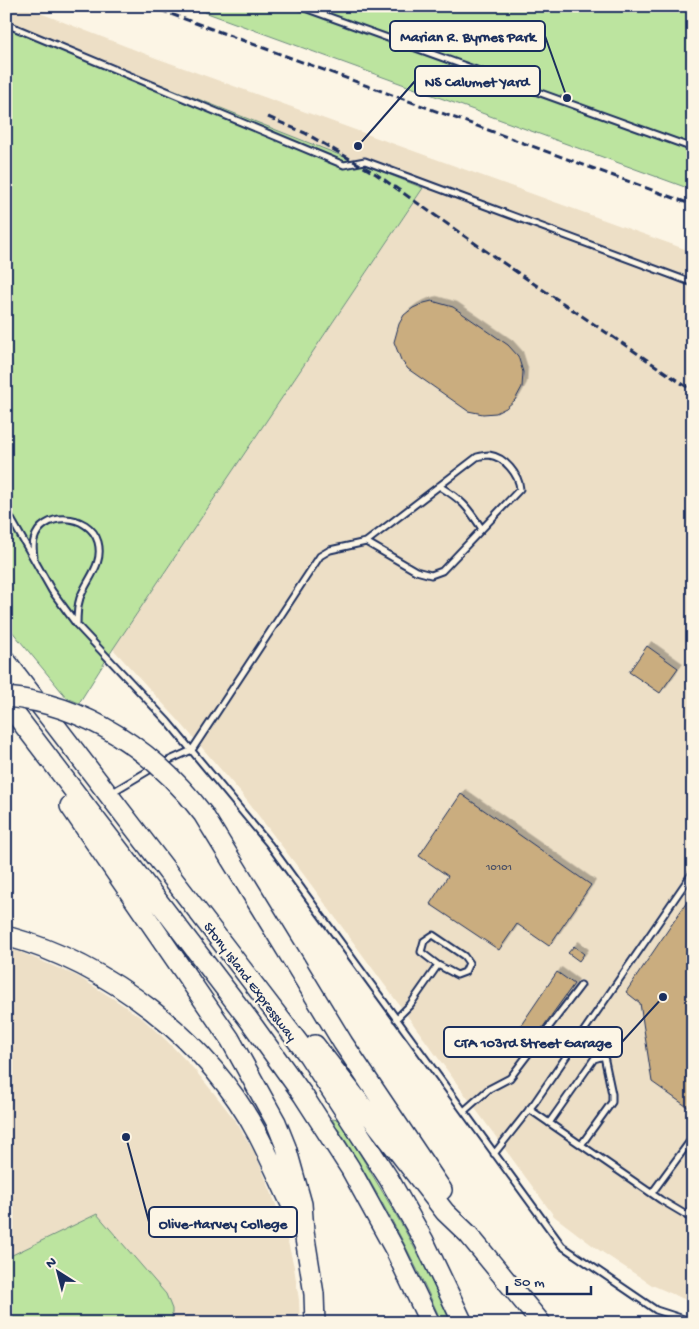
<svg xmlns="http://www.w3.org/2000/svg" width="699" height="1329" font-family="'Gochi Hand',sans-serif">
<style>
.built{fill:#eddfc6}
.green{fill:#bce49f;stroke:#6c8a7e}
.building{fill:#caad7f;stroke:#1b2f5e;filter:url(#shadow)}
.lines{fill:none;stroke-linecap:round;stroke-linejoin:round}
.lane-casing{stroke:#1b2f5e;stroke-width:9}
.highway-casing{stroke:#1b2f5e;stroke-width:22}
.lane{stroke:#fcf5e5;stroke-width:5}
.highway{stroke:#fcf5e5;stroke-width:19}
.rail{stroke:#1b2f5e;stroke-width:3;stroke-dasharray:8 4;stroke-linecap:butt}
.highway-bridge-casing{stroke:#1b2f5e;stroke-width:22;stroke-linecap:butt}
.highway-bridge{stroke:#fcf5e5;stroke-width:19}
.labels{text-anchor:middle;stroke-width:4.5;stroke-linejoin:round;paint-order:stroke}
.number-label{font-size:11px;fill:#474e66}
.street-label{font-size:14px;fill:#1b2f5e;stroke:#fcf5e5}
.leader{fill:none;stroke:#1b2f5e;stroke-width:2}
.callout-dot{fill:#1b2f5e;stroke:#fcf5e5;stroke-width:2}
.callout{fill:#fcf5e5;stroke:#1b2f5e;stroke-width:2}
.callout-label{font-size:15px;text-anchor:middle;font-weight:bold;fill:#1b2f5e}
</style>
<defs>
<filter id="shadow"><feDropShadow dx="4.5" dy="-4.5" stdDeviation="0" flood-color="#0004"/></filter>
</defs>
<rect width="100%" height="100%" fill="#fcf5e5"/>
<filter id="ink" filterUnits="userSpaceOnUse"><feTurbulence type="fractalNoise" baseFrequency=".02" numOctaves="2"/><feDisplacementMap in="SourceGraphic" scale="10" xChannelSelector="R" yChannelSelector="G"/><feConvolveMatrix kernelMatrix="1 2 1 2 8 2 1 2 1" color-interpolation-filters="sRGB"/></filter>
<g filter="url(#ink)">
<!-- built -->
<path class="built" d="M6 6H22L156 58 693 252V1303L652 1285 596 1248 554 1216 304 875 241 793 179 721 113 649 423 188 117 67 6 20Z
M6 948 20 952 77 976 114 999 143 1019 167 1041 193 1068 213 1092 235 1120 255 1153 272 1194 285 1230 294 1267 299 1300 300 1323H6Z"/>
<!-- green -->
<path class="green" d="M188 6H693V190Z
M6 20 117 67 423 188 113 649 79 703 67 698 6 624Z
M332 1119 339 1120C379 1186 421 1252 451 1323H442C411 1252 374 1185 332 1119Z
M97 1214 166 1294 172 1309V1323H6V1258Z"/>
<!-- building -->
<path class="building" d="M432 301 453 307 508 345 518 356 523 372 522 387 515 400 506 408 496 413 483 414 468 411 408 369 401 360 394 342 399 324 404 315 413 308 424 303Z
M647 646 678 668 660 693 629 672Z
M461 794 591 885 549 946 517 924 499 950 430 904 448 876 419 856Z
M693 893V1111L652 1082 640 1003 626 992Z
M574 946 584 954 579 961 568 953Z
M557 972 574 984 535 1038 519 1028Z"/>
<g class="lines">
<!-- lane casing -->
<g class="lane-casing">
<path id="lane" d="M299 6 693 148
M6 24 344 165 365 161 693 283
M439 486C462 500 467 506 482 529
M6 510 52 591 77 625 168 722 269 844 562 1246 656 1310 693 1322
M34 559C34 554 32 546 34 540 41 511 89 512 98 542 104 564 87 579 80 598 77 607 77 616 77 625
M163 763 192 750 320 556 330 550 366 542 477 457C481 456 486 455 489 455 505 457 519 475 520 489L442 571 431 575 416 571 366 542
M111 793 153 768
M396 1019 410 1005 438 965 421 952 424 941 433 935 464 956 469 963 465 972 457 975 438 965
M529 1109 661 1200 693 1219
M464 1111 489 1089 510 1078 581 985
M549 1123 594 1059 604 1056 612 1094V1102L581 1145
M494 1154 535 1102 693 872
M652 1193 693 1137
M687 1216 693 1207"/>
</g>
<!-- highway casing -->
<g class="highway-casing">
<path id="highway" d="M6 661 308 1055 389 1179 424 1241 463 1323
M6 702 249 1020 303 1095 350 1168 395 1250 430 1323
M70 806 230 1039 276 1122 286 1147 302 1204 304 1232 314 1294 315 1323
M6 936C109 964 208 1040 258 1135 272 1162 284 1190 297 1217
M295 964 343 1043 442 1190
M315 1045 445 1212 468 1234 541 1323"/>
</g>
<!-- lane -->
<use href="#lane" class="lane"/>
<!-- highway -->
<use href="#highway" class="highway"/>
<!-- rail -->
<path class="rail" d="M149 6 693 205
M268 117 305 133 376 174 493 256 693 391"/>
<!-- highway-bridge casing -->
<g class="highway-bridge-casing">
<path id="highway-bridge" d="M6 697C86 704 156 752 203 814L295 964"/>
</g>
<!-- highway-bridge -->
<use href="#highway-bridge" class="highway-bridge"/>
</g>
</g>
<g class="labels">
<!-- number labels -->
<g class="number-label">
<text x="499" y="870">10101</text>
</g>
<!-- street labels -->
<g class="street-label">
<text transform="translate(251 981) rotate(53)" y="5">Stony Island Expressway</text>
</g>
</g>
<!-- callouts -->
<path class="leader" d="M567 98L545 36M358 146L415 81M663 997L622 1042M126 1137L149 1222"/>
<g class="callout-dot">
<circle cx="567" cy="98" r="5"/>
<circle cx="358" cy="146" r="5"/>
<circle cx="663" cy="997" r="5"/>
<circle cx="126" cy="1137" r="5"/>
</g>
<g class="callout">
<rect x="390" y="21" width="155" height="30" rx="5"/>
<rect x="415" y="66" width="125" height="30" rx="5"/>
<rect x="444" y="1027" width="178" height="30" rx="5"/>
<rect x="149" y="1207" width="148" height="30" rx="5"/>
</g>
<g class="callout-label">
<text x="468" y="41">Marian R. Byrnes Park</text>
<text x="477" y="86">NS Calumet Yard</text>
<text x="533" y="1047">CTA 103rd Street Garage</text>
<text x="223" y="1228">Olive-Harvey College</text>
</g>
<!-- margin -->
<rect width="699" height="1329" fill="none" stroke="#fcf5e5" stroke-width="25"/>
<rect x="12" y="12" width="674" height="1304" fill="none" stroke="#1b2f5e" stroke-width="2" filter="url(#ink)"/>
<!-- north arrow -->
<g transform="translate(58 1272) rotate(324)" stroke="#fcf5e5" stroke-width="4" paint-order="stroke">
<path d="M0-4L9 19L0 12L-9 19Z" fill="#1b2f5e"/>
<text y="-8" font-size="14" font-weight="bold" text-anchor="middle" fill="#1b2f5e">N</text>
</g>
<!-- scale -->
<path d="M507 1286v8h84v-8" fill="none" stroke="#1b2f5e" stroke-width="2.5"/>
<text x="514" y="1286" font-size="15" fill="#1b2f5e" stroke="#fcf5e5" stroke-width="4" paint-order="stroke">50 m</text>
</svg>
